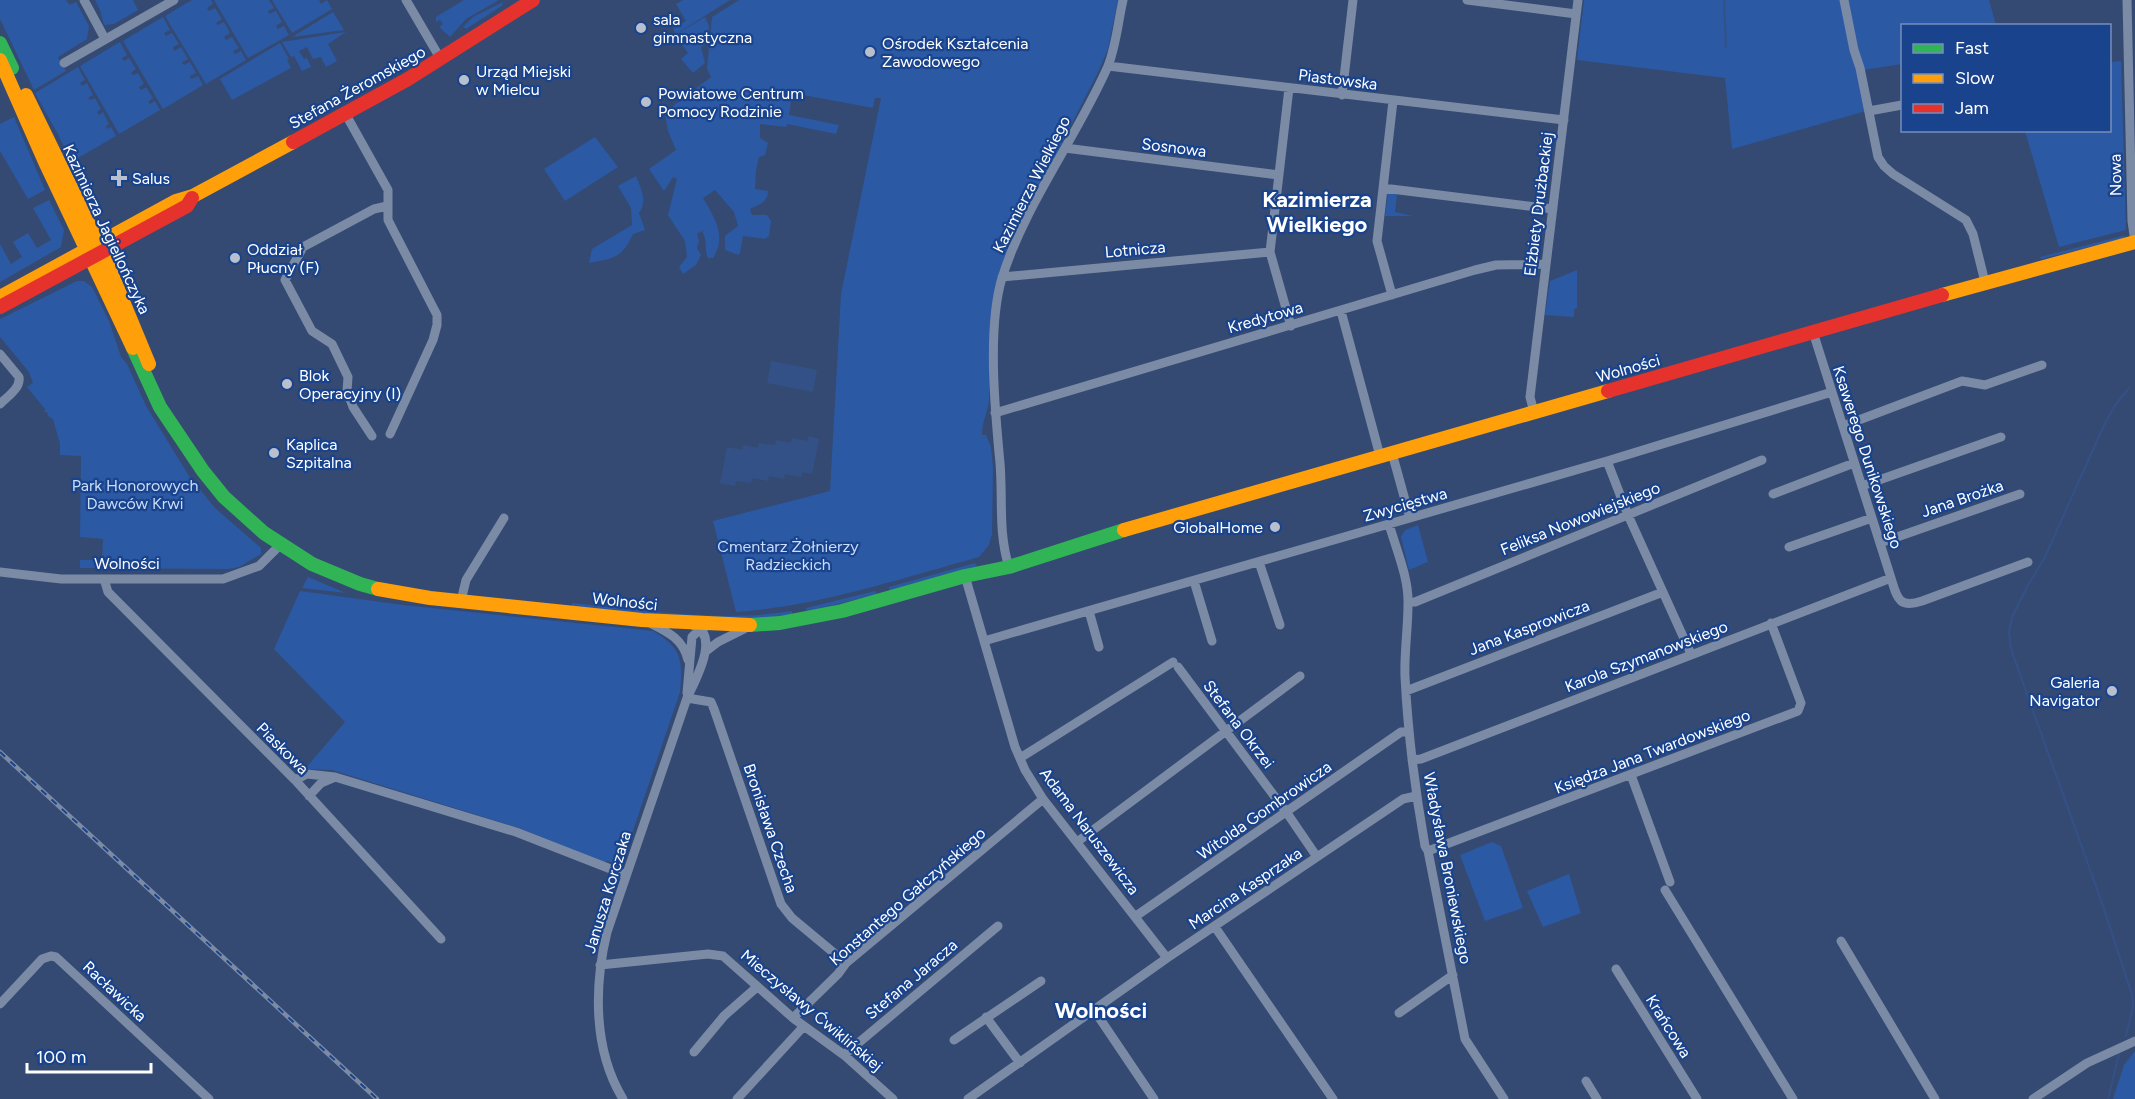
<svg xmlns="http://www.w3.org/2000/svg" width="2135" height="1099" font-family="Figtree,sans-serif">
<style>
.green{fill:#2c59a3}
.water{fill:#335187}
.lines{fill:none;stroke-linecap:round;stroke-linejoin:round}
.stream{stroke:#335187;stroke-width:2}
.street{stroke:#7b8ba6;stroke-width:9}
.fast{stroke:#30b455;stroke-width:14}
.slow{stroke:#ff9f0a;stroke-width:14}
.jam{stroke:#e5322d;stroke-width:14}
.rail-casing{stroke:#7c8ba5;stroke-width:4.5}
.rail{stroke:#19438d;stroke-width:2;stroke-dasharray:7;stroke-linecap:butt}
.poi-dot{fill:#b8c0ce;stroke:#19438d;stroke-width:2}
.labels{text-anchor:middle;stroke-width:4.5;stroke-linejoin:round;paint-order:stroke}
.poi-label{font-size:16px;fill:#fff;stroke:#19438d;text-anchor:start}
.street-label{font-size:16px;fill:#fff;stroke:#19438d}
.park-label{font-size:16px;fill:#caddfa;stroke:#19438d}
.district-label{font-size:22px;font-weight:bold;fill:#fff;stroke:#19438d}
</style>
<rect width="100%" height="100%" fill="#344a72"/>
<!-- green -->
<path class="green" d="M0 0H66L70 5 76 2 89 26 87 39 58 57 66 71 34 90 0 19Z
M95 0H133L138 10 114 24 104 25 100 10Z
M192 0H211L213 4 207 8 209 11 215 8 222 19 216 23 218 25 224 22 230 33 224 37 226 40 232 37 239 48 233 51 235 54 241 51 246 60 206 84 165 16Z
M214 0H269L274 8 268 11 269 14 276 11 282 22 276 26 278 29 284 26 289 35 248 58Z
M272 0H319L321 4 327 0 332 9 292 33Z
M464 0H499L466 19 450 37 439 27 443 24 440 20 436 22V17Z
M507 0 502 3 503 5 466 29 463 27 473 17Z
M683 0H730L676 34 673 29 686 21 676 4Z
M739 0H1118L1108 49 1099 70 1022 222 1000 269 993 299 990 334 989 401C987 415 982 420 982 435H986L991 447 993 468 992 534 989 545 979 557C899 579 820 606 736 612L713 521 830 491 841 294 881 98H875L873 108 792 93 789 115 839 125 836 134 787 124 786 127 760 124V138L768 143 765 155 759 157 756 170 755 189 768 191C768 202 759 205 750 209L752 215H767L771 221 769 236 765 239 743 236 740 253 738 255 725 250V236L738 226 734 212 715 190 703 198C715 218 727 237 713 258H708C704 251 708 241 702 231L697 234 699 241 697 248 701 255 696 265 683 274 679 267 687 257 685 241 668 215 677 179 673 177 664 191 649 169 676 150 668 131 665 114 668 110 711 77 707 69 712 17Z
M1584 0H1989L1996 25 1902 26V64L1857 71 1866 111 1732 149 1725 78 1577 60Z
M333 12 344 30 292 37Z
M163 17 170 30 164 33 166 36 172 33 179 44 173 47 174 51 181 47 188 59 182 62 184 65 190 62 196 73 190 76 191 79 198 76 203 85 163 109 123 41Z
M705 17 709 26 708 42 701 47 705 63 693 73 681 59 688 53 675 35Z
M346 32 328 44 337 61 326 67 321 57 313 59 307 47 299 51 304 59 307 58 311 67 302 71 294 56 291 57 282 42Z
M120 42 127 55 122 58 124 61 129 58 136 69 131 73 133 75 138 73 144 84 139 87 141 90 146 87 153 98 148 102 150 104 155 101 160 110 119 134 80 66Z
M280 43 289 59 287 60 291 68 232 100 220 79Z
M2121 61 2126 230 2059 247 2025 131 2110 130V62Z
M78 67 85 80 80 83 82 86 87 83 93 95 88 98 90 100 95 98 101 109 97 112 99 115 103 112 109 124 106 126 107 129 111 127 116 136 71 162 59 136 35 93Z
M14 117 45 190 28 199 0 151V124Z
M595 137 618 167 565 201 544 169Z
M636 176C641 189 648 201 639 213L645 230 633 234C622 258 615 258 589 263L592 249 632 225 631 208 618 186Z
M1388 193 1397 194 1395 212 1413 216H1385Z
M49 200 64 230 61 247 0 282V244L11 264 22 257 13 242 28 233 37 248 51 240 33 208Z
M2126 235 2122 239 2041 259 2040 257Z
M1577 270V308L1574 309V317L1545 315 1550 281Z
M77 281H84L92 287 109 321 121 357 127 364 146 406 189 476 215 508 261 548V554L239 567 228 569 80 568V560H102L103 539 80 537 81 456 60 455V444L53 419 48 416 47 412H44L45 409 27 387 33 383 29 372 0 337V319Z
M1418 525 1428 562 1409 570 1401 537 1405 530Z
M975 563 977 566 889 591V587Z
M308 577 346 593 302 588Z
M300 591 403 605 653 631C682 648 683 660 680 692L623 860 616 863 606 861 605 863 519 828 332 770 305 769 345 722 274 649Z
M875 591 877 594 807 612 806 608Z
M572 603C645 610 719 623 792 611V615C718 624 646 614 572 607Z
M1492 842 1501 846 1523 908 1485 921 1460 855Z
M1569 874 1581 913 1543 927 1527 891Z
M2135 1051V1099H2113L2124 1065Z"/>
<!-- water -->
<path class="water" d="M771 361 817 370 813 392 767 383Z
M809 436 819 439 812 474 802 472 801 477 785 474 784 479 769 476 768 481 753 478 751 483 736 481 735 486 720 483 727 447 742 450 743 445 758 448 759 443 775 445 776 440 791 443 792 438 807 441Z"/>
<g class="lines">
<!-- stream -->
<path class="stream" d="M1724 0 1726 48
M2126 1036 2133 1007 2132 995 2102 903 2013 655 2010 643 2009 631 2013 615 2028 585 2044 559 2105 423 2116 404 2129 388
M2108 1099 2119 1054"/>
<!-- street -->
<path class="street" d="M84 0 105 39
M406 0 440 58
M1467 0 1576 14
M1844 0 1854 50 1860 68 1878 157 1884 166 1893 174 1966 220 1973 234 1985 282
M2127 0 2132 221 2135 242
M64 63 174 0
M1108 66 1564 120
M1289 88 1270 252 1291 326
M1342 95 1353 0
M1869 111 1902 105
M345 113 388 190V220L437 315V325L433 340 390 434
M1065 148 1279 175
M1383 188 1553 209
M1002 277 1270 252
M1392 295 1377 241 1393 101
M1341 311 1380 456
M1813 332 1891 578C1897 597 1898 609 1922 601L2028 562
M0 354 19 377C21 388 7 397 0 404
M1534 412 1530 397 1578 0
M995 413 1475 270 1496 265 1545 264
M1843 426 1962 381 1985 385 2042 365
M372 436 353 407 347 391 348 377 332 344 312 331 285 280 303 247 374 209 387 206
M1392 453 1410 518
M1607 461 1628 515 1691 654
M1862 486 2001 437
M1773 494 1854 463
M1389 524C1396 549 1409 578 1408 604 1408 629 1404 653 1405 677 1408 734 1415 790 1425 846L1428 851 1465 1039 1504 1099
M1880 543 2020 494
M1789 547 1872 518
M1259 562 1280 625
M1009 567C998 533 1003 498 1000 463 995 411 987 328 1002 278 1025 204 1077 137 1108 66 1116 46 1118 22 1123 0
M0 572 61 579H223L259 566 280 545
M965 576 1015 747 1025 770 1043 799 1167 958
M104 579 108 592 295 780 441 939
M1194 581 1212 641
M461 601 466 580 504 518
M1409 602H1415L1762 460
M1089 611 1099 647
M650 623C668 632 683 639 688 660
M984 641 1607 461 1832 392
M705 652 718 642 744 629
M1178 667 1287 813 1317 857
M1406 691 1663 592
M687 693 692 637 699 630 705 627
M687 698 711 702 714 709 781 904 792 918 846 963
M1020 758 1173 662
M1412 760 1421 759 1891 578
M1631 775 1670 882
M295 780 307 774 335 777 516 832 626 875
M309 796 321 783 335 777
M1077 842 1300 676
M1428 851 1798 711 1801 703 1771 623
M1665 890 1793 1099
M1136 916 1401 732 1409 731
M1215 927 1333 1099
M1841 941 1935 1099
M600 965 708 954 723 956 793 1018 844 1055 893 1099
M1616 969 1697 1099
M0 1004 42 959 51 956 56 957 209 1099
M1094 1010 1154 1099
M1399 1013 1453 975
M986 1017 1020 1063
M793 1018 838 974 846 963 1043 799
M954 1040 1041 981
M694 1052 724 1016 757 987
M844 1055 998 926
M1586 1081 1597 1099
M623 1099C593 1050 594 986 607 932L687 698C695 681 722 633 692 625
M737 1099 804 1026
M968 1099 1167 958 1403 799 1416 796
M2033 1099 2087 1063 2135 1041"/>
<!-- fast -->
<path class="fast" d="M0 43 12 68
M133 348 160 407 203 471 224 497 264 533 312 564 360 584 378 589
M750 625 780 623 842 611 965 576 1009 567 1124 530"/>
<!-- slow -->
<path class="slow" d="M0 60 45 162 133 348
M26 95 103 253 149 364
M1942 295 2135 242
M0 297 176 201 193 196 293 142
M1124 530 1608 391
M378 589 430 598 642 620 750 625"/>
<!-- jam -->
<path class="jam" d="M293 142 408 79 533 0
M0 307 187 206 192 198
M1608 391 1942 295"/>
<!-- rail casing -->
<g class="rail-casing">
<path id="rail" d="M0 752 377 1099"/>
</g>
<!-- rail -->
<use href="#rail" class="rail"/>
</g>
<!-- markers -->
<g class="poi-dot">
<circle cx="641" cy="28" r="6"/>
<circle cx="870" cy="52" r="6"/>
<circle cx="464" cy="80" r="6"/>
<circle cx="646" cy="102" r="6"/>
<path d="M116 169h6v6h6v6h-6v6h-6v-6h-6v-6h6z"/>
<circle cx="235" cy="258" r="6"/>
<circle cx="287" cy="384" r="6"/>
<circle cx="274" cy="453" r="6"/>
<circle cx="1275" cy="527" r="6"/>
<circle cx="2112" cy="691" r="6"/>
</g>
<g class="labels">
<!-- poi labels -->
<g class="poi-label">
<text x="653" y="25">sala<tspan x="653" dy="18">gimnastyczna</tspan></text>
<text x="882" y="49">Ośrodek Kształcenia<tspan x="882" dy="18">Zawodowego</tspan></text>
<text x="476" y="77">Urząd Miejski<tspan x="476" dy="18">w Mielcu</tspan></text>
<text x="658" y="99">Powiatowe Centrum<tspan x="658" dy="18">Pomocy Rodzinie</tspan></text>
<text x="132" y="184">Salus</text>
<text x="247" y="255">Oddział<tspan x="247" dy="18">Płucny (F)</tspan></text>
<text x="299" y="381">Blok<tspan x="299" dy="18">Operacyjny (I)</tspan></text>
<text x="286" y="450">Kaplica<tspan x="286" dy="18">Szpitalna</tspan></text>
<text x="1263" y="533" text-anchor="end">GlobalHome</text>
<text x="2100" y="688" text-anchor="end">Galeria<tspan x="2100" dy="18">Navigator</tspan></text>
</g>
<!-- street labels -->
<g class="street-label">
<text transform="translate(1338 79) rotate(7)" y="6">Piastowska</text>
<text transform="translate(357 87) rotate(-29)" y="6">Stefana Żeromskiego</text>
<text transform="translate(1174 147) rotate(7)" y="6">Sosnowa</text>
<text transform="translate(2115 175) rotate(-91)" y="6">Nowa</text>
<text transform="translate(1031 184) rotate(-63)" y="6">Kazimierza Wielkiego</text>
<text transform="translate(1538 204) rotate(-83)" y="6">Elżbiety Drużbackiej</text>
<text transform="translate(107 229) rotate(65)" y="6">Kazimierza Jagiellończyka</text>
<text transform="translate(1135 249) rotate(-5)" y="6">Lotnicza</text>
<text transform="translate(1265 317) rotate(-16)" y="6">Kredytowa</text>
<text transform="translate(1628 368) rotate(-16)" y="6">Wolności</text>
<text transform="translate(1868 457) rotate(72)" y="6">Ksawerego Dunikowskiego</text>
<text transform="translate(1962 498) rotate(-19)" y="6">Jana Brożka</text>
<text transform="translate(1405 504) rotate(-16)" y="6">Zwycięstwa</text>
<text transform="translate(1580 518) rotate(-22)" y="6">Feliksa Nowowiejskiego</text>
<text x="127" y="569">Wolności</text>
<text transform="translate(625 601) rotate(6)" y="6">Wolności</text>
<text transform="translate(1529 627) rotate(-21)" y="6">Jana Kasprowicza</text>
<text transform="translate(1646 656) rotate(-21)" y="6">Karola Szymanowskiego</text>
<text transform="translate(1239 724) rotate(53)" y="6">Stefana Okrzei</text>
<text transform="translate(283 748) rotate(45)" y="6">Piaskowa</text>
<text transform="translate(1652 751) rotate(-21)" y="6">Księdza Jana Twardowskiego</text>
<text transform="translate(1264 810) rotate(-35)" y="6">Witolda Gombrowicza</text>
<text transform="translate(771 828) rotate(71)" y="6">Bronisława Czecha</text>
<text transform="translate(1090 831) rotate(53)" y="6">Adama Naruszewicza</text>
<text transform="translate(1448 868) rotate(79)" y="6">Władysława Broniewskiego</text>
<text transform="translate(1245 888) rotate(-34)" y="6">Marcina Kasprzaka</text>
<text transform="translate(607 892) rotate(-73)" y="6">Janusza Korczaka</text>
<text transform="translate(907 896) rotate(-41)" y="6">Konstantego Gałczyńskiego</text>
<text transform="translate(911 979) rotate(-40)" y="6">Stefana Jaracza</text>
<text transform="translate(115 991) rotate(43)" y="6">Racławicka</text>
<text transform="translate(812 1010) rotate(40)" y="6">Mieczysławy Ćwiklińskiej</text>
<text transform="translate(1669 1026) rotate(58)" y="6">Krańcowa</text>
</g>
<!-- park labels -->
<g class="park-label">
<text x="135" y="491">Park Honorowych<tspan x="135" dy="18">Dawców Krwi</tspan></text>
<text x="788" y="552">Cmentarz Żołnierzy<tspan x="788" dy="18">Radzieckich</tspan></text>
</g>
<!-- district labels -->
<g class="district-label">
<text x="1317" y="207">Kazimierza<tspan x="1317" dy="25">Wielkiego</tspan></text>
<text x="1101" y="1018">Wolności</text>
</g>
</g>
<!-- legend -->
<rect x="1901" y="24" width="210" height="108" fill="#19438d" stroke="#758ebb" stroke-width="1.5"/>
<rect x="1913" y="44" width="30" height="9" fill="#30b455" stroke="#758ebb" stroke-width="1.5"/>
<text x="1955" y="54" font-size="18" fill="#ffffff">Fast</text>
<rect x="1913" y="74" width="30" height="9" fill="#ff9f0a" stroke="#758ebb" stroke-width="1.5"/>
<text x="1955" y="84" font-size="18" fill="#ffffff">Slow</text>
<rect x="1913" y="104" width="30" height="9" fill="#e5322d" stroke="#758ebb" stroke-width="1.5"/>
<text x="1955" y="114" font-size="18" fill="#ffffff">Jam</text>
<!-- scale -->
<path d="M27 1063v9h124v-9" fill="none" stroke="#ffffff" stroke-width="3"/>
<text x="36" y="1063" font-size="18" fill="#ffffff" stroke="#19438d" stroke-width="4.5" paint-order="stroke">100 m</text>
</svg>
